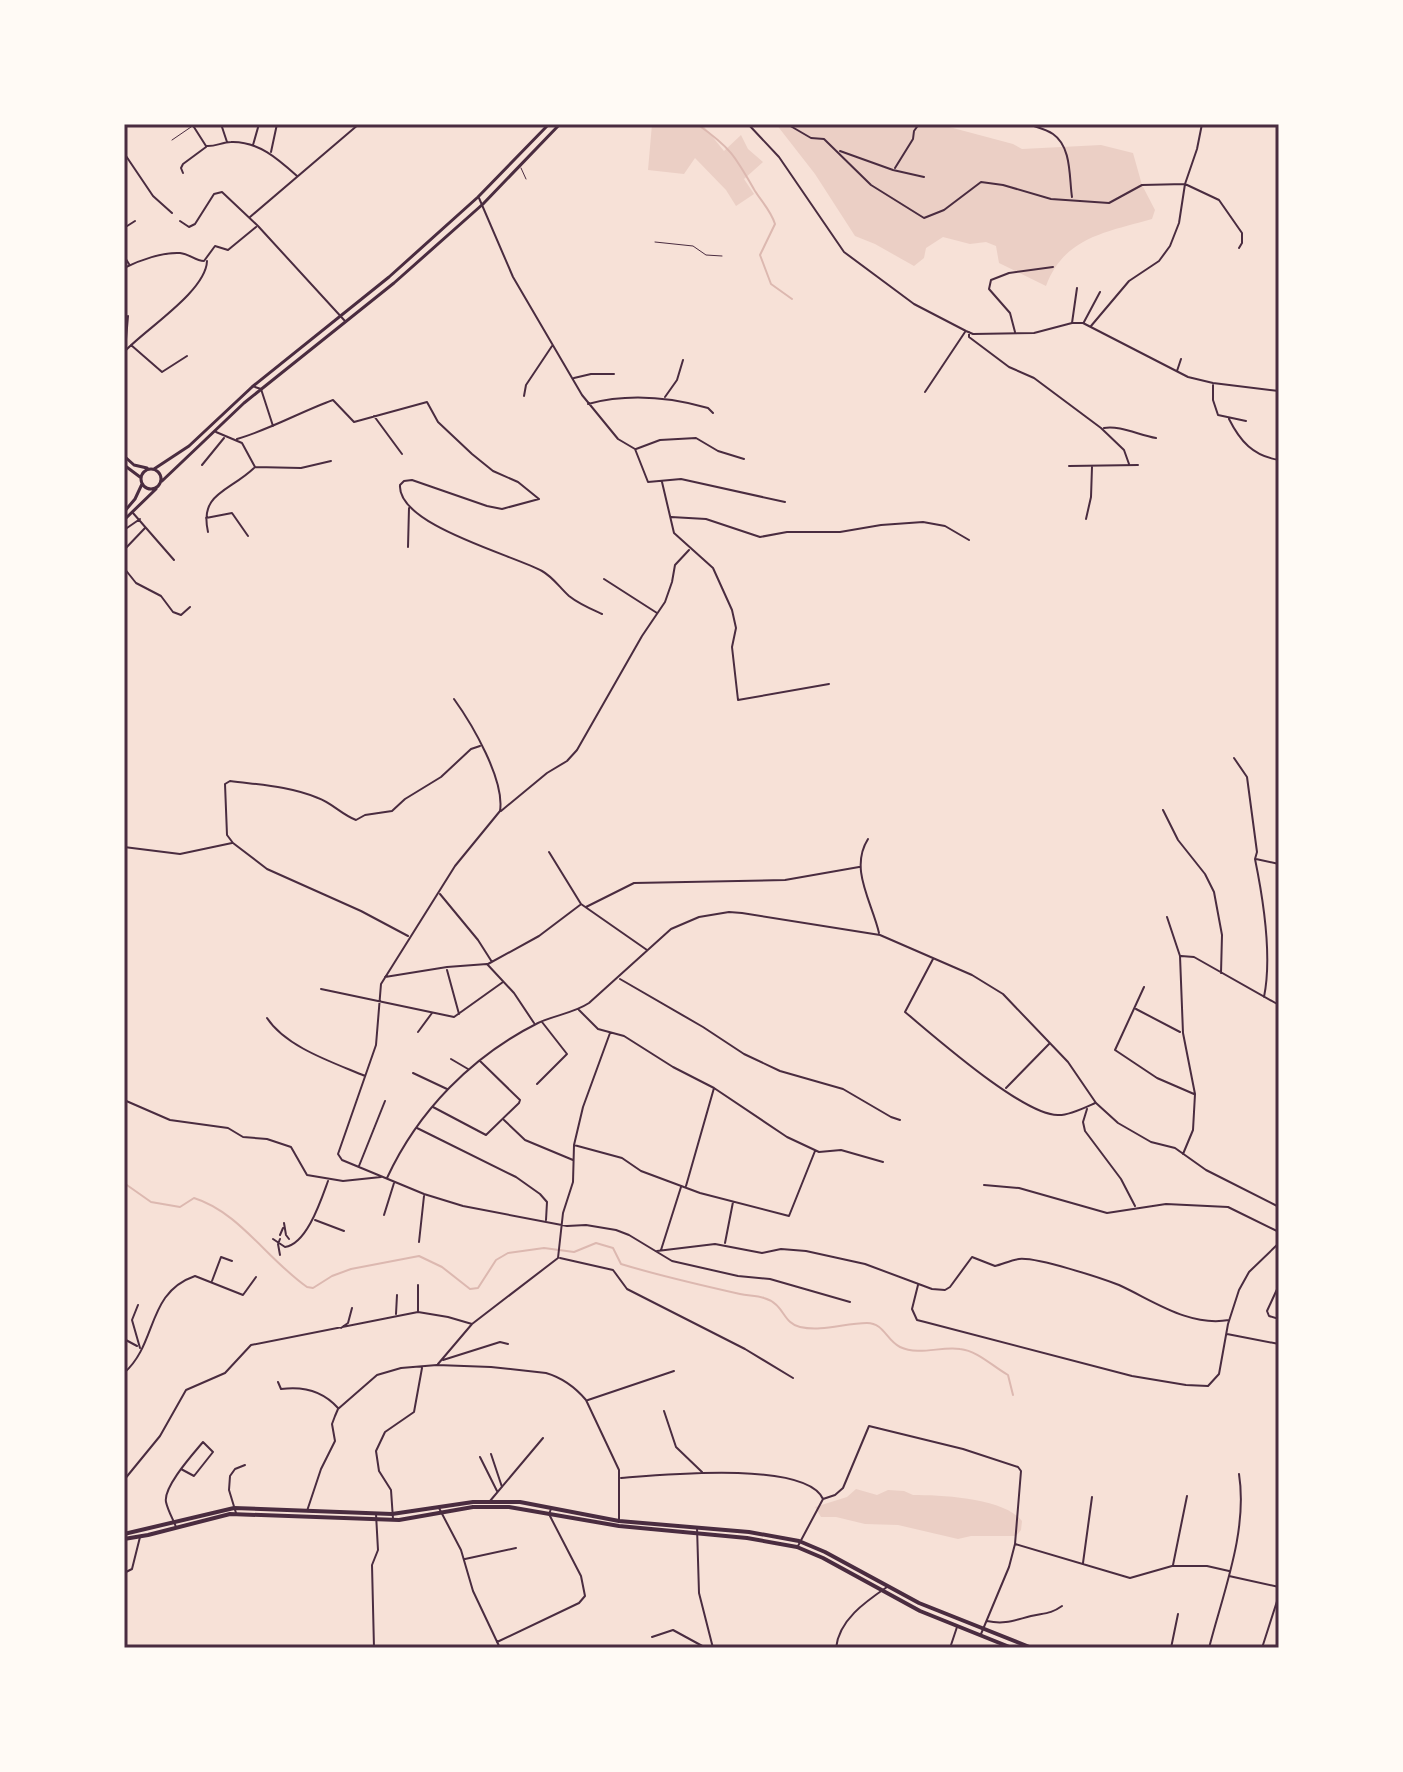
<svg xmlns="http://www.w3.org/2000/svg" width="1403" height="1772" font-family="'Titillium Web',sans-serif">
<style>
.green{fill:#ebcfc5}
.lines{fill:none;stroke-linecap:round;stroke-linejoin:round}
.stream{stroke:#dcb8b0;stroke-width:2}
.service{stroke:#4a2c40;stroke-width:1}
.minor{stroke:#4a2c40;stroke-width:2}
.secondary{stroke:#4a2c40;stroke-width:3}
.primary{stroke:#4a2c40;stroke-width:4}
.neatline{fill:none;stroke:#4a2c40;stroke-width:3}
</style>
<rect width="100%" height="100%" fill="#f7e1d7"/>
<!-- green -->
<path class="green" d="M652 124H702L724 151 741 135 748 149 763 162 744 179 754 194 736 206 726 190 695 158 684 174 648 170Z
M776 124H938L1013 144 1022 149 1101 145 1133 153 1142 185 1155 210 1152 219C1107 232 1064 237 1046 286L999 263 996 246 986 242 970 244 943 237 926 248 924 258 914 266 875 244 855 236 815 174Z
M856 1489 877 1495 888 1490 904 1491 913 1495C942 1495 1004 1498 1022 1521L1021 1530 1016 1536H971L958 1539 898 1525 865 1524 836 1517H821L815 1507 847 1497Z"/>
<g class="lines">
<!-- stream -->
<path class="stream" d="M697 124C731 148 735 156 755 191 762 202 771 211 775 224L760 255 771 284 792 299
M124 1183 151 1202 180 1207 194 1198C239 1212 267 1259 307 1287L313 1288 332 1276 351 1269 419 1256 442 1267 470 1289 478 1288 496 1260 508 1253 544 1248 574 1252 596 1243 613 1248 621 1264C660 1276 700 1285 740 1294 748 1296 756 1295 764 1298 785 1304 782 1323 800 1327 822 1332 845 1323 867 1323 884 1323 886 1340 900 1347 919 1356 941 1346 960 1349 978 1351 992 1366 1008 1375L1013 1395"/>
<!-- service -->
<path class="service" d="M172 140 191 127
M521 168 526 179
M655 242 693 246 706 255 722 256"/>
<!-- minor -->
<path class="minor" d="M192 124 206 146C215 147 222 142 231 142 258 141 278 159 297 176
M221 124 227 142
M748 124 779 157 844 252 914 304 966 331 973 334 1034 333 1072 323H1083L1188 377 1213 383 1279 391
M787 124 811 138 824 139 871 185 924 218 944 210 981 182 1003 185 1051 199 1109 203 1142 185 1185 184 1219 200 1242 233V243L1239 248
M1028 124C1036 127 1046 129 1053 134 1072 147 1069 178 1072 197
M253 145 259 124
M840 151 893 170 924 177
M271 152 277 124
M124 153 153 196 172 213
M895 168 913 139 914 131 919 124
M183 173 181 168 183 164 206 147
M479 198 513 277 582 395 618 439 635 449 648 482 681 479 785 502
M250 217 359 124
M180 221 189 227 195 224 214 194 222 192 258 226 345 321
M124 228 135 221
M124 256 129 264
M124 268C140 260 163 252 180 253 190 254 195 261 204 261L215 246 228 250 256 227
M1084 322 1100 292
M1072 323 1077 288
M1091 326 1129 281 1159 261 1170 246 1179 223 1185 184 1197 149 1202 124
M969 332V337L1009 367 1034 378 1101 428 1124 450 1129 464
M1015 332 1010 313 989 289 991 280 1009 273 1053 267
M131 345 162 372 187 356
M125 351C147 328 206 291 207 261
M125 351 128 316
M1177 371 1181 359
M574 378 591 374H614
M1213 385V400L1218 415 1246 421
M255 387 261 389 273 426
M925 392 965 332
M524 396 526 385 552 346
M665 397 677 380 683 360
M588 404C629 393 669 397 708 408L713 413
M374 416 402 454
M1229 419C1240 441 1253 456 1279 460
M1104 428C1119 425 1139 435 1156 438
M216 432 242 443 255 467 301 468 331 461
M237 439C271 429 300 412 333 400L354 422 427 402 438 422 472 454 493 471 518 482 539 499 502 509 487 506 412 480 404 481 400 485C397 525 513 555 542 571 553 577 560 588 569 596 579 604 591 609 602 614
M636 449 660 440 696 438 718 451 744 459
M202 465 224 438
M1069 466 1138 465
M662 482 674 533 713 568 732 610 736 628 732 647 738 700 829 684
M133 513 174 560
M671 517 706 519 760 537 787 532H840L881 525 923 522 945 526 969 540
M206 518 232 513 248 536
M1086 519 1091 497 1092 467
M124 530 140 519
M208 532C199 493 229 492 254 468
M408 547 409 508
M124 550 145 528
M124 568 136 583 161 596 173 612 181 615 190 607
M604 579 657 613
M454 699C472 724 505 780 500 811L455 866 381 984 376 1045 338 1154 342 1160 424 1194 463 1206 567 1226 586 1225 616 1230 629 1235 672 1261 738 1276 770 1279 850 1302
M1234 758 1247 777 1257 852 1255 859C1263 898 1272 958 1264 997
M1163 810 1178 840 1205 874 1214 892 1222 935 1221 973
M501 811 547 773 567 761 577 750 642 636 665 602 672 582 675 565 689 550
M868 839C849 869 872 902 879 933
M124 847 180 854 232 843
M549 852 581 904 647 950
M1256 859 1279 864
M440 894 478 940 492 962
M586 907 634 883 785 880 859 867
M1167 917 1180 956 1183 1033 1195 1094 1193 1130 1183 1154
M408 936 361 911 267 869 233 843 227 835 225 784 230 781C260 785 289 786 318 798 332 803 341 814 356 820L365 815 392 811 405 799 441 777 471 749 480 746
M1181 956 1194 957 1279 1005
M933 959 905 1012C934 1036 1025 1117 1059 1115 1070 1115 1084 1108 1095 1103
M488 964 539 936 580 905
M447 970 459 1014
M385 977 447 967 487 964 514 993 534 1023
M620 979 703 1027 744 1054 780 1071 843 1089 891 1117 900 1120
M1144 987 1115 1050 1157 1078 1194 1094
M321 989 454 1017 503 982
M1136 1009 1180 1032
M579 1010 598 1029 624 1036 673 1067 714 1088 787 1137 819 1152 841 1150 883 1162
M267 1018C286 1047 332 1062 365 1076
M418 1032 432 1013
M451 1059 468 1069
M413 1073 447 1089
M537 1084 567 1054 542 1022
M1006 1088 1049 1044
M124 1100 170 1120 228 1128 243 1137 267 1139 291 1147 307 1175 343 1181 381 1177
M433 1107 486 1135 519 1103 520 1100 480 1061
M1087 1109 1083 1122 1085 1131 1121 1179 1135 1206
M504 1120 525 1140 573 1160
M417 1128 516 1177 540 1194 547 1202 546 1220
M574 1145 622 1158 641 1171 700 1193 789 1216 815 1151
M359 1166 385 1101
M387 1178C418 1111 472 1056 538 1023 555 1015 574 1013 589 1003L671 929 699 917 729 912 742 913 880 935 972 975 1003 994 1068 1062 1096 1103 1118 1123 1151 1142 1175 1148 1206 1170 1279 1207
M984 1185 1019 1188 1107 1213 1166 1204 1228 1207 1279 1232
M686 1186 714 1088
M384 1215 394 1183
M315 1220 344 1231
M284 1223 286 1235 289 1239
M280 1235 283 1228
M273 1239 285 1247C307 1244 321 1200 328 1181
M280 1239 278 1244 280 1255
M419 1242 424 1196
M725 1243 733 1202
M661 1250 681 1187
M657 1251 715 1244 762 1253 781 1249 806 1251 865 1264 932 1289 945 1290 950 1287 972 1257 995 1266C1003 1264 1011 1260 1019 1259 1037 1257 1101 1278 1119 1285 1154 1301 1189 1327 1229 1320
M560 1258 613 1270 627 1289 745 1349 793 1378
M212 1281 221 1257 232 1261
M918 1285 912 1309 917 1320 925 1322 1132 1376 1186 1385 1208 1386 1219 1374 1228 1324 1239 1290 1249 1272 1279 1243
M1279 1285 1267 1311 1269 1316 1279 1319
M138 1305 132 1320 140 1348
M418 1311V1285
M396 1314 397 1295
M341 1328 348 1323 352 1308
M1227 1334 1279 1344
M124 1339 137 1346
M443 1360 500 1342 508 1344
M438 1364 472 1324 558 1258 563 1213 573 1182 574 1145 583 1107 610 1033
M124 1373C158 1343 146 1293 195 1276L243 1295 256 1277
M278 1382 281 1389C303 1386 323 1391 338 1408
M588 1400 674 1371
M664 1411 676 1447 702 1472
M491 1454 502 1487
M480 1457 497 1491
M621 1478C659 1475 806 1460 823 1499
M124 1480 160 1436 186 1390 225 1373 251 1345 418 1312 448 1317 472 1324
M490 1501 543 1438
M439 1508 461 1550 473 1591 500 1648
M307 1511 321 1469 335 1441 332 1424 335 1416 338 1409 377 1375 401 1368 437 1365 491 1367 546 1373C563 1378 575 1387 586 1400L619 1470V1522
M236 1513 229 1490 230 1476 235 1469 245 1465
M393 1519 391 1490 379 1471 376 1451 385 1432 414 1412 422 1368
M176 1527C173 1519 168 1511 166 1502 163 1487 193 1454 203 1442L213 1452 194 1476 181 1469
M697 1527 699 1593 713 1648
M1015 1544 1130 1578 1172 1566H1207L1229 1571
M798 1546 823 1499 835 1495 843 1488 869 1426 963 1449 1018 1467 1021 1471 1015 1544 1009 1567 981 1634
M465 1559 516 1548
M1083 1563 1092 1497
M1173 1565 1187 1496
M124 1573 132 1569 140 1537
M1229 1576 1279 1587
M987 1621C1005 1625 1015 1620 1031 1616 1044 1613 1051 1614 1062 1606
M652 1637 673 1630 706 1648
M497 1642 579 1603 585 1596 581 1576 552 1520 549 1514 551 1509
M374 1648 372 1565 378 1550 376 1514
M836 1648C839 1620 865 1602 887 1587
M950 1648 957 1627
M1171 1648 1178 1614
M1209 1648C1223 1593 1248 1531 1239 1474
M1262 1648 1279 1595"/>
<!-- secondary -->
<path class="secondary" d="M124 456 134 465 147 468
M124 465 140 477
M141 479a10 10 0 1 1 20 0a10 10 0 1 1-20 0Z
M154 469 189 446 252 387 389 277 478 197 549 124
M162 481 244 403 394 283 483 204 560 124
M124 512 135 499 142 484
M124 520 156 489"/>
<!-- primary -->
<path class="primary" d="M124 1534 234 1508 392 1514 473 1502H520L619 1521 749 1532 799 1541 825 1552 919 1603 1032 1648
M124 1539 148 1535 230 1514 399 1520 473 1507H509L619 1526 747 1538 797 1547 823 1558 920 1611 1012 1648"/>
</g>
<!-- border -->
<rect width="1403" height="1772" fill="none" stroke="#fffaf5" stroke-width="252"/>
<rect x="126" y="126" width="1151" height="1520" class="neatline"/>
</svg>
